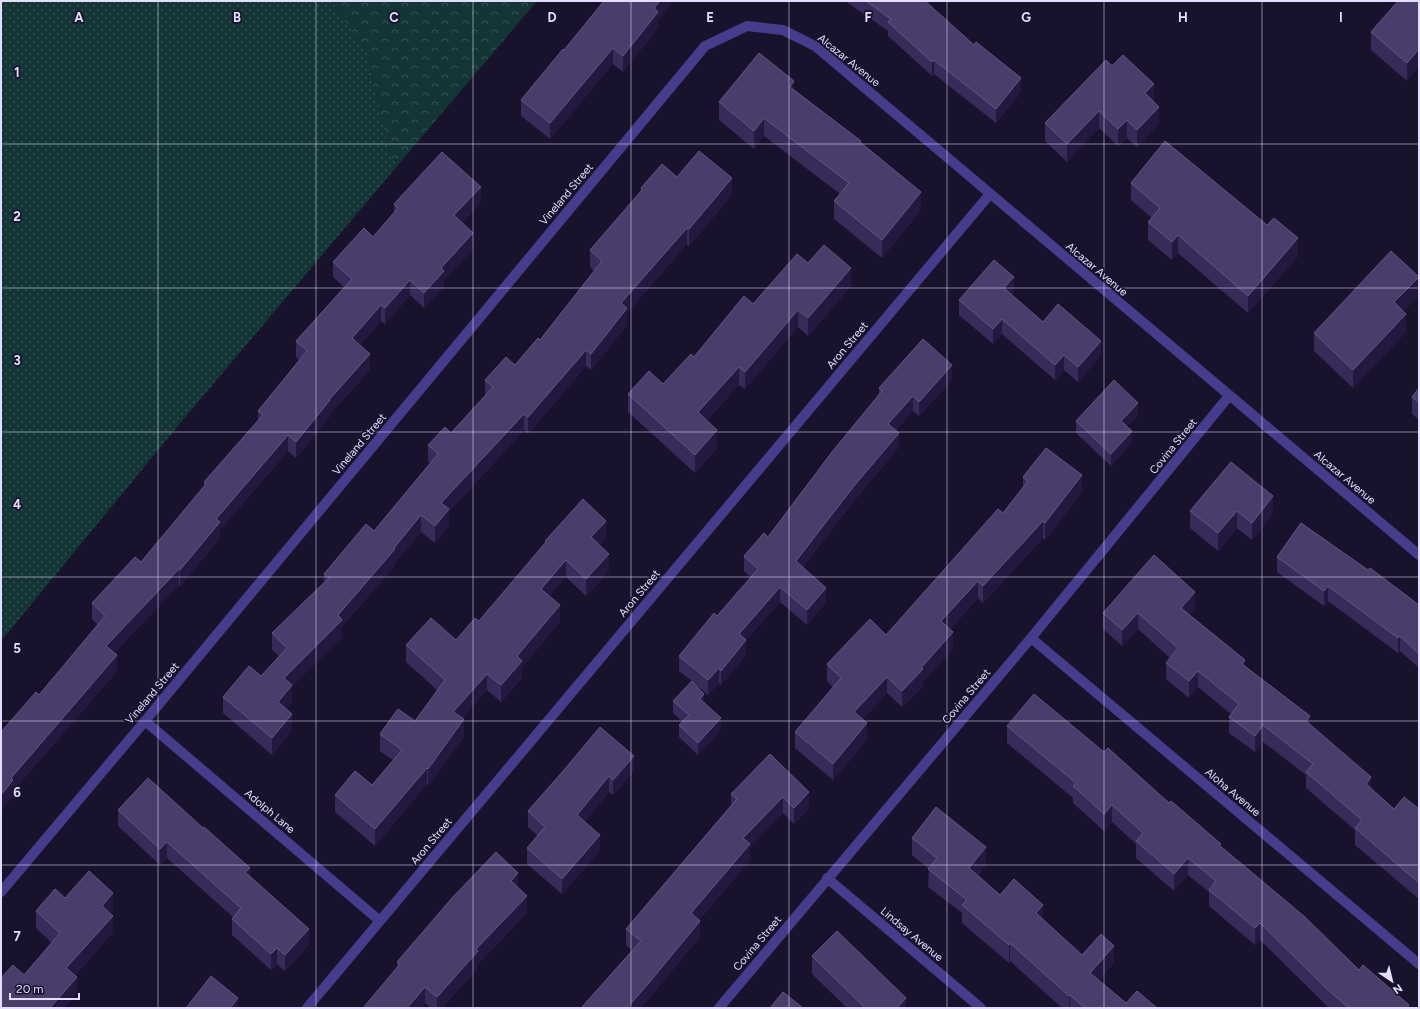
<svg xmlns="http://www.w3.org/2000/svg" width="1420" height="1009" font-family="Figtree,sans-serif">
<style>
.grass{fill:url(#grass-dots)}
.forest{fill:url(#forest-crowns)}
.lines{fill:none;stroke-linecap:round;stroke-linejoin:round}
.street{stroke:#453d8b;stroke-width:10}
.wall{fill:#372b59}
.shaded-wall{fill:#231940}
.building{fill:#493e6b;stroke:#625782}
.grid{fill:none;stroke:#e3ddff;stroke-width:1;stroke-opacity:0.55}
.labels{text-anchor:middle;stroke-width:3.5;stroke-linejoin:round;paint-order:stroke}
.street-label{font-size:11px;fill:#e3ddff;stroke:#18122c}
.grid-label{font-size:13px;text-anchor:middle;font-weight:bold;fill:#e3ddff;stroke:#18122c;stroke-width:3.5;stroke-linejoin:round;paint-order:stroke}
</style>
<defs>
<pattern id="grass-dots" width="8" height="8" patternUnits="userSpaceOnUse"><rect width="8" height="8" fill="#143536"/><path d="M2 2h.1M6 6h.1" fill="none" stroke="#365254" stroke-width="1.8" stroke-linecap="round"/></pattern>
<pattern id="forest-crowns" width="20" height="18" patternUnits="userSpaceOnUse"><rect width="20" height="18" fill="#143536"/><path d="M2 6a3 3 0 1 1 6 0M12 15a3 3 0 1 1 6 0" fill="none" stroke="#365254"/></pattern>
</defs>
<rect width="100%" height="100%" fill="#18122c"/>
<!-- grass -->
<path class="grass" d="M1 1H331L367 53 390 155 398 165 182 421 1 641Z"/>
<!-- forest -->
<path class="forest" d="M331 1H537L398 165 390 155 367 53Z"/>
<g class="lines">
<!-- street -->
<path class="street" d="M1031 638 1419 964
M145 721 380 921
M827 878 981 1008
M1 892 145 721 705 46 747 26 783 30 815 46 1419 555
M307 1008 990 194
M719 1008 1031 638 1229 396"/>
</g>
<!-- wall -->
<path class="wall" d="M845 1H925L974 45 1021 92 996 123 934 74 932 76 888 36V31Z
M1419 1 1407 81 1371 50V32Z
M658 20V28L623 72 613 64 550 139 521 116V100L564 50Z
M1112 66 1154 102 1159 124 1137 147 1127 138 1118 146 1099 128 1067 162 1045 141V123Z
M794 90 861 143 921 210 882 258 834 219V201L840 194 764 136 754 149 719 120V102Z
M677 177 732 195 689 246 687 244 627 313V325L591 370 586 366 528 434 524 430 449 512V526L435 543 421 532 395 563V566L342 626V637L292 686V702L286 709 292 731 272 755 223 713V697L261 676 279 656 272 650V633L324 582V574L374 531 430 463 428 461V445L451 433 485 396V380L515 365 540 340 594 271 590 267V250L641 192V188Z
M1131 183 1298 256 1248 313 1178 253 1172 260 1148 240V222L1152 218 1131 200Z
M481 202 462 223 473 249 444 280V287L424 308 410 295 385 324 381 321 360 345 370 370 330 414V416L296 458 288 451 220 530V538L180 586 179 585 114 653 117 671 13 791V796L1 810V732L39 695 98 625 92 619V603L141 562 204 486V482L258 420V411L299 360 296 357V341L344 287 333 277V262L373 237 394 213V204Z
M808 263 851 286 808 336 798 327 745 389 739 385 707 420 717 448 695 473 628 412V394L663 384 753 304Z
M1014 292 1011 295 1043 322 1101 356 1078 382 1064 370 1055 380 1002 334 993 344 959 315V300Z
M1419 295 1403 311 1406 332 1353 388 1314 351V333Z
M952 380 919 416 913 411 896 430 899 447 854 501 803 567 826 602 807 625 780 602 746 640V655L721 685 719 683 708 695 692 681 721 730 698 755 679 737V725L683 722 673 713V701L692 681 679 671V656L717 616 751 577 744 571V556L768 537 879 394V388Z
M1419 388V420L1412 414V397Z
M1138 415 1127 426 1132 443 1111 466 1076 433V421Z
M1231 462 1273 514 1252 540 1237 528 1218 551 1190 528V511Z
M1023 477 1082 492 1045 540 1043 538 983 603 978 598 950 629 953 649 923 682V686L902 707 887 693 863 719 867 740 833 780 795 748V732L833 687 827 681V664L886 635 1003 513 1023 487Z
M606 538 599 545 609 571 586 596 566 577 549 596 560 622 522 667V678L501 702 487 690 462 718 464 736 428 786 427 784 375 846 335 812V795L372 785 393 760 380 751V734L415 721 437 690 406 662V645L456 640 479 621 545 543V541Z
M1277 557 1368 570 1419 605V668L1400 651 1398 653 1328 601 1324 606 1277 572Z
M1195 608 1189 614 1245 666 1310 725 1371 789 1394 809H1419V899L1355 845V830L1306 788V775L1263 742 1255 752 1229 733V717L1231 714 1198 687 1189 698 1166 679V663L1170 658 1138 629 1122 646 1103 629V613Z
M1007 726 1104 752 1169 803 1221 847 1359 970 1409 1008H1329L1260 940 1255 945 1209 906V892L1188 875 1174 891 1136 858V844L1112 822 1104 831 1073 803V798L1007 743Z
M770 754 809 808 794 824 783 813 750 847V860L699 920 700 937 641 1008H581L632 950 626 945V929L731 805V794Z
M564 770 634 771 613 795 609 792 584 822 600 851 562 894 527 864V848L538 836 528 827V811Z
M118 810 250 876 309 945 285 971 277 964 271 970 232 935V919L233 917 167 858 160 865 118 826Z
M912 838 986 865 978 875 1000 895 1043 920 1082 955 1114 963 1099 980 1126 1003 1157 1008H1062L1010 961 1009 963 962 923V913L928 887 929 869 912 855Z
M518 888 527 913 478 964V968L442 1008H431L425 1003 421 1008H363L397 968V962Z
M65 898 113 909 110 913 113 932 75 975 77 993 64 1008H1L24 975 52 943 36 928V911Z
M812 956 906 1008H847L812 974Z"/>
<!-- shaded-wall -->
<path class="shaded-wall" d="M660 1H674L658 20V28L623 72V56L654 8Z
M613 48V64L550 139V123Z
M1419 49V67L1407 81V63Z
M934 60V74L932 76V62Z
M1021 78V92L996 123V109Z
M794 81V99L790 87Z
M1154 84V102L1145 93Z
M1159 107V124L1137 147V130Z
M1099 111V128L1067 162V144Z
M764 118V136L754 149V131Z
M1127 120V138L1118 146V129Z
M732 178V195L689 246V229Z
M481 187V202L454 231V215Z
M921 192V210L882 258V240Z
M687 228V244L627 313V325L591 370V354L621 303Z
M473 233V249L444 280V287L424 308V293L441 268Z
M1178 235V253L1172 260V242Z
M1298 238V256L1248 313V296Z
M851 268V286L808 336V318Z
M1014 277V292L1004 303V288Z
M1419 277V295L1394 320V302Z
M410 280V295L385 324V308Z
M381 305V321L352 354V338Z
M798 310V327L745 389V372Z
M1406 314V332L1353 388V370Z
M1002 319V334L993 344V329Z
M1101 341V356L1078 382V367Z
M586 350V366L528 434V417Z
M370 354V370L330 414V416L296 458V442L329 400Z
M1064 355V370L1055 380V365Z
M952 365V380L919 416V402Z
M739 367V385L698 430V412Z
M913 396V411L888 439V424Z
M1138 403V415L1121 433V421Z
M524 414V430L449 512V526L435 543V526L441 503Z
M717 430V448L695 473V455Z
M1132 431V443L1111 466V454Z
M899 433V447L854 501 796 576V561L854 486Z
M288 435V451L220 530V538L180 586V570L216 519Z
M1082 475V492L1045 540V523Z
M1273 496V514L1252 540V523Z
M1237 511V528L1218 551V533Z
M421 515V532L395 563V566L342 626V637L292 686V702L278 719V702L284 678 338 615Z
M606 521V538L591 554V537Z
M1043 521V538L983 603V586Z
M609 554V571L586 596V579Z
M566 560V577L541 606V589Z
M179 569V585L106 662V646Z
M978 581V598L941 638V621Z
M1328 586V601L1324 606V591Z
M780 587V602L746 640V655L721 685V671L739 634Z
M826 588V602L807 625V610Z
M1195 592V608L1181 624V608Z
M560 605V622L522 667V678L501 702V685L517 656Z
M1138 613V629L1122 646V630Z
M953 632V649L923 682V686L902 707V691L921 668Z
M1400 636V651L1398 653V638Z
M117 655V671L13 791V796L1 810V795L11 778Z
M1245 660V677L1242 664Z
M719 668V683L708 695V680Z
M1198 671V687L1189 698V681Z
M487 674V690L453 729V712Z
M887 677V693L854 729V712Z
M704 694V706L700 699Z
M292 714V731L272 755V738Z
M1310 716V732L1306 721Z
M721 718V730L698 755V743Z
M464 719V736L428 786V769Z
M867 723V740L833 780V764Z
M1263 725V742L1255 752V736Z
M634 756V771L613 795V780Z
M427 768V784L375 846V829Z
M609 776V792L577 830V815Z
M1371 777V794L1366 784Z
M809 792V808L794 824V808Z
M783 797V813L750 847V860L691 929V913L743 838Z
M1112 805V822L1104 831V814Z
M600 835V851L562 894V879Z
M167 842V858L160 865V849Z
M986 847V865L969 885V868Z
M1188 858V875L1174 891V874Z
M250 868V883L245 872Z
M518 873V890L511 881Z
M113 893V909L102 922V906Z
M527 896V913L478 964V968L442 1008H437V997L476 949Z
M1043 905V922L1036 913Z
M113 916V932L66 984V968Z
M700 921V937L648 1000 641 1008H627Z
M1260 923V940L1255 945V928Z
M309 929V945L285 971V955Z
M1010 943V961L1009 963V945Z
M1114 946V963L1090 990V973Z
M277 948V964L271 970V954Z
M77 977V993L64 1008H50Z
M425 987V1003L421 1008H407Z
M1070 995V1008H1069V996Z
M238 998V1008H230Z
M906 998V1008H897Z"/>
<!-- building -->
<path class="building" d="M604 1H660L654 8 658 12 623 56 613 48 550 123 521 100 563 49 564 50Z
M866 1H925L974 45 976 42 1021 78 996 109 934 60 932 62 888 22 891 19Z
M1398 1H1419V49L1407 63 1371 32Z
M759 53 794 81 790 87 861 141 860 142 921 192 882 240 834 201 849 183 764 118 754 131 719 102Z
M1123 55 1154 84 1145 93 1159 107 1137 130 1127 120 1118 129 1099 111 1067 144 1045 123 1106 60 1112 66Z
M1165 141 1267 225 1274 218 1298 238 1248 296 1178 235 1172 242 1148 222 1160 208 1131 183Z
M699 151 732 178 689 229 687 228 621 303 627 308 591 354 586 350 528 417 524 414 441 503 449 509 435 526 421 515 394 548 395 549 338 615 342 620 284 678 292 685 278 702 292 714 272 738 223 697 249 666 261 676 287 648 272 633 329 578 324 574 366 524 374 531 438 454 428 445 445 427 451 433 493 387 485 380 506 357 515 365 538 338 540 340 602 261 590 250 642 190 641 188 662 164 677 177Z
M442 152 481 187 454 215 473 233 441 268 444 271 424 293 410 280 385 308 381 305 352 338 370 354 329 400H330L296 442 288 435 216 519 220 522 180 570 179 569 106 646 117 655 11 778 13 780 1 795V732L36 692 39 695 105 616 92 603 135 557 141 562 206 484 204 482 263 415 258 411 307 351 296 341 352 279 333 262 364 228 373 237 398 208 394 204Z
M824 245 851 268 808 318 798 310 745 372 739 367 698 412 717 430 695 455 628 394 649 371 663 384 691 354 694 357 744 296 753 304 797 254 808 263Z
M1391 251 1419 277 1394 302 1406 314 1353 370 1314 333Z
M994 260 1014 277 1004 288 1043 322 1058 304 1101 341 1078 367 1064 355 1055 365 1002 319 993 329 959 300Z
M923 339 952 365 919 402 913 396 888 424 899 433 854 486 796 561 826 588 807 610 780 587 739 634 746 640 721 671 719 668 708 680 679 656 714 613 717 616 758 569 744 556 764 533 768 537 832 452 882 391 879 388Z
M1114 380 1138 403 1121 421 1132 431 1111 454 1076 421Z
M1419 388V403L1412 397Z
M1046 448 1082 475 1045 523 1043 521 983 586 978 581 941 621 953 632 921 668 923 669 902 691 887 677 854 712 867 723 833 764 795 732 841 678 827 664 870 619 886 635 998 509 1003 513 1028 481 1023 477Z
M1231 462 1273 496 1252 523 1237 511 1218 533 1190 511Z
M583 499 606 521 591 537 609 554 586 579 566 560 541 589 560 605 517 656 522 661 501 685 487 674 453 712 464 719 428 769 427 768 375 829 335 795 355 771 372 785 402 750 380 734 398 709 415 721 445 680 406 645 431 618 456 640 475 618 479 621 546 542 545 541Z
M1301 523 1368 570 1370 568 1419 605V654L1400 636 1398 638 1328 586 1324 591 1277 557Z
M1154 555 1195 592 1181 608 1245 660 1242 664 1310 716 1306 721 1371 777 1366 784 1394 809 1404 797 1419 809V883L1355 828 1362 820 1306 772 1313 764 1263 725 1255 736 1229 717 1239 704 1198 671 1189 681 1166 663 1178 648 1138 613 1122 630 1103 613Z
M692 681 704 694 700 699 721 718 698 743 679 725 689 715 673 701Z
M1034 694 1104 752 1108 748 1169 803 1171 801 1221 844 1219 845 1305 917 1359 970 1363 965 1409 1005 1407 1008H1349L1328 990 1260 923 1255 928 1209 890 1216 881 1188 858 1174 874 1136 841 1143 833 1112 805 1104 814 1073 786 1076 783 1007 726Z
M600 727 634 756 613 780 609 776 577 815 600 835 562 879 527 848 545 827 528 811 564 770Z
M770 754 809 792 794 808 783 797 743 838 750 844 691 913 700 921 648 984 627 1008H581L641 941 626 929 737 799 731 794Z
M148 778 203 828 204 827 250 868 245 872 309 929 285 955 277 948 271 954 232 919 241 908 167 842 160 849 118 810Z
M936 807 986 847 969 868 1000 895 1014 879 1043 905 1036 913 1082 955 1101 934 1114 946 1090 973 1126 1003 1137 991 1157 1008H1085L1070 995 1069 996 1010 943 1009 945 962 905 967 900 928 869 937 858 912 838Z
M496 852 518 873 511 881 527 896 476 949 478 951 437 997 425 987 407 1008H363L400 964 397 962 452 898Z
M89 871 113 893 102 906 113 916 66 968 77 977 50 1008H1V978L13 965 24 975 60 933 36 911 55 889 65 898Z
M837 931 906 998 897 1008H865L812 956Z
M211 976 238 998 230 1008H186Z
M783 992 803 1008H770Z"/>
<!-- grid -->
<path class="grid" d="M158 1V1008M316 1V1008M473 1V1008M631 1V1008M789 1V1008M947 1V1008M1104 1V1008M1262 1V1008M1 144H1419M1 288H1419M1 432H1419M1 577H1419M1 721H1419M1 865H1419"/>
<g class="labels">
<!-- street labels -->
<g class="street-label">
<text transform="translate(849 60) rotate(39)" y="4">Alcazar Avenue</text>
<text transform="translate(566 194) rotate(-50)" y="4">Vineland Street</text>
<text transform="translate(1097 269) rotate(40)" y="4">Alcazar Avenue</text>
<text transform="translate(847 345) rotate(-50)" y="4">Aron Street</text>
<text transform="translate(359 444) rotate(-50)" y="4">Vineland Street</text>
<text transform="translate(1173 446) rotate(-51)" y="4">Covina Street</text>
<text transform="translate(1345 477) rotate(40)" y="4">Alcazar Avenue</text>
<text transform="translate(639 593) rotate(-50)" y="4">Aron Street</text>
<text transform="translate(152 693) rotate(-50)" y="4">Vineland Street</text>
<text transform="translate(966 696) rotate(-50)" y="4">Covina Street</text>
<text transform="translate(1233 792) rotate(40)" y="4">Aloha Avenue</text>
<text transform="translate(270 811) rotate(40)" y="4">Adolph Lane</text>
<text transform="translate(431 841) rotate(-50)" y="4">Aron Street</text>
<text transform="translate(912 934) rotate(40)" y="4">Lindsay Avenue</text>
<text transform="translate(757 943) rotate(-50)" y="4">Covina Street</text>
</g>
</g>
<g class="grid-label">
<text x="79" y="22">A</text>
<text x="237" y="22">B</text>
<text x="394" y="22">C</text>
<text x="552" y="22">D</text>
<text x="710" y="22">E</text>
<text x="868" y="22">F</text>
<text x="1026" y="22">G</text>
<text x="1183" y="22">H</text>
<text x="1341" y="22">I</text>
<text x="17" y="77">1</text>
<text x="17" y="221">2</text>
<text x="17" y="365">3</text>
<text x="17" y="509">4</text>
<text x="17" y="653">5</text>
<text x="17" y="797">6</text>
<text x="17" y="941">7</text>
</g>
<!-- border -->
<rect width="1420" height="1009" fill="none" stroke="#e3ddff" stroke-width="4"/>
<!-- north arrow -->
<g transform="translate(1392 981) rotate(145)" stroke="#18122c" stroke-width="3" paint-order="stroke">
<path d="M0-3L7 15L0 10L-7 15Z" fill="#e3ddff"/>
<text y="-6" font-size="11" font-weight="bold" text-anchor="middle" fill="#e3ddff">N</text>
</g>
<!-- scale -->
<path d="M10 993v6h69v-6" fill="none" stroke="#e3ddff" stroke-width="2"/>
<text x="16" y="993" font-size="12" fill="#e3ddff" stroke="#18122c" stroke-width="3" paint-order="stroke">20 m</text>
</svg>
